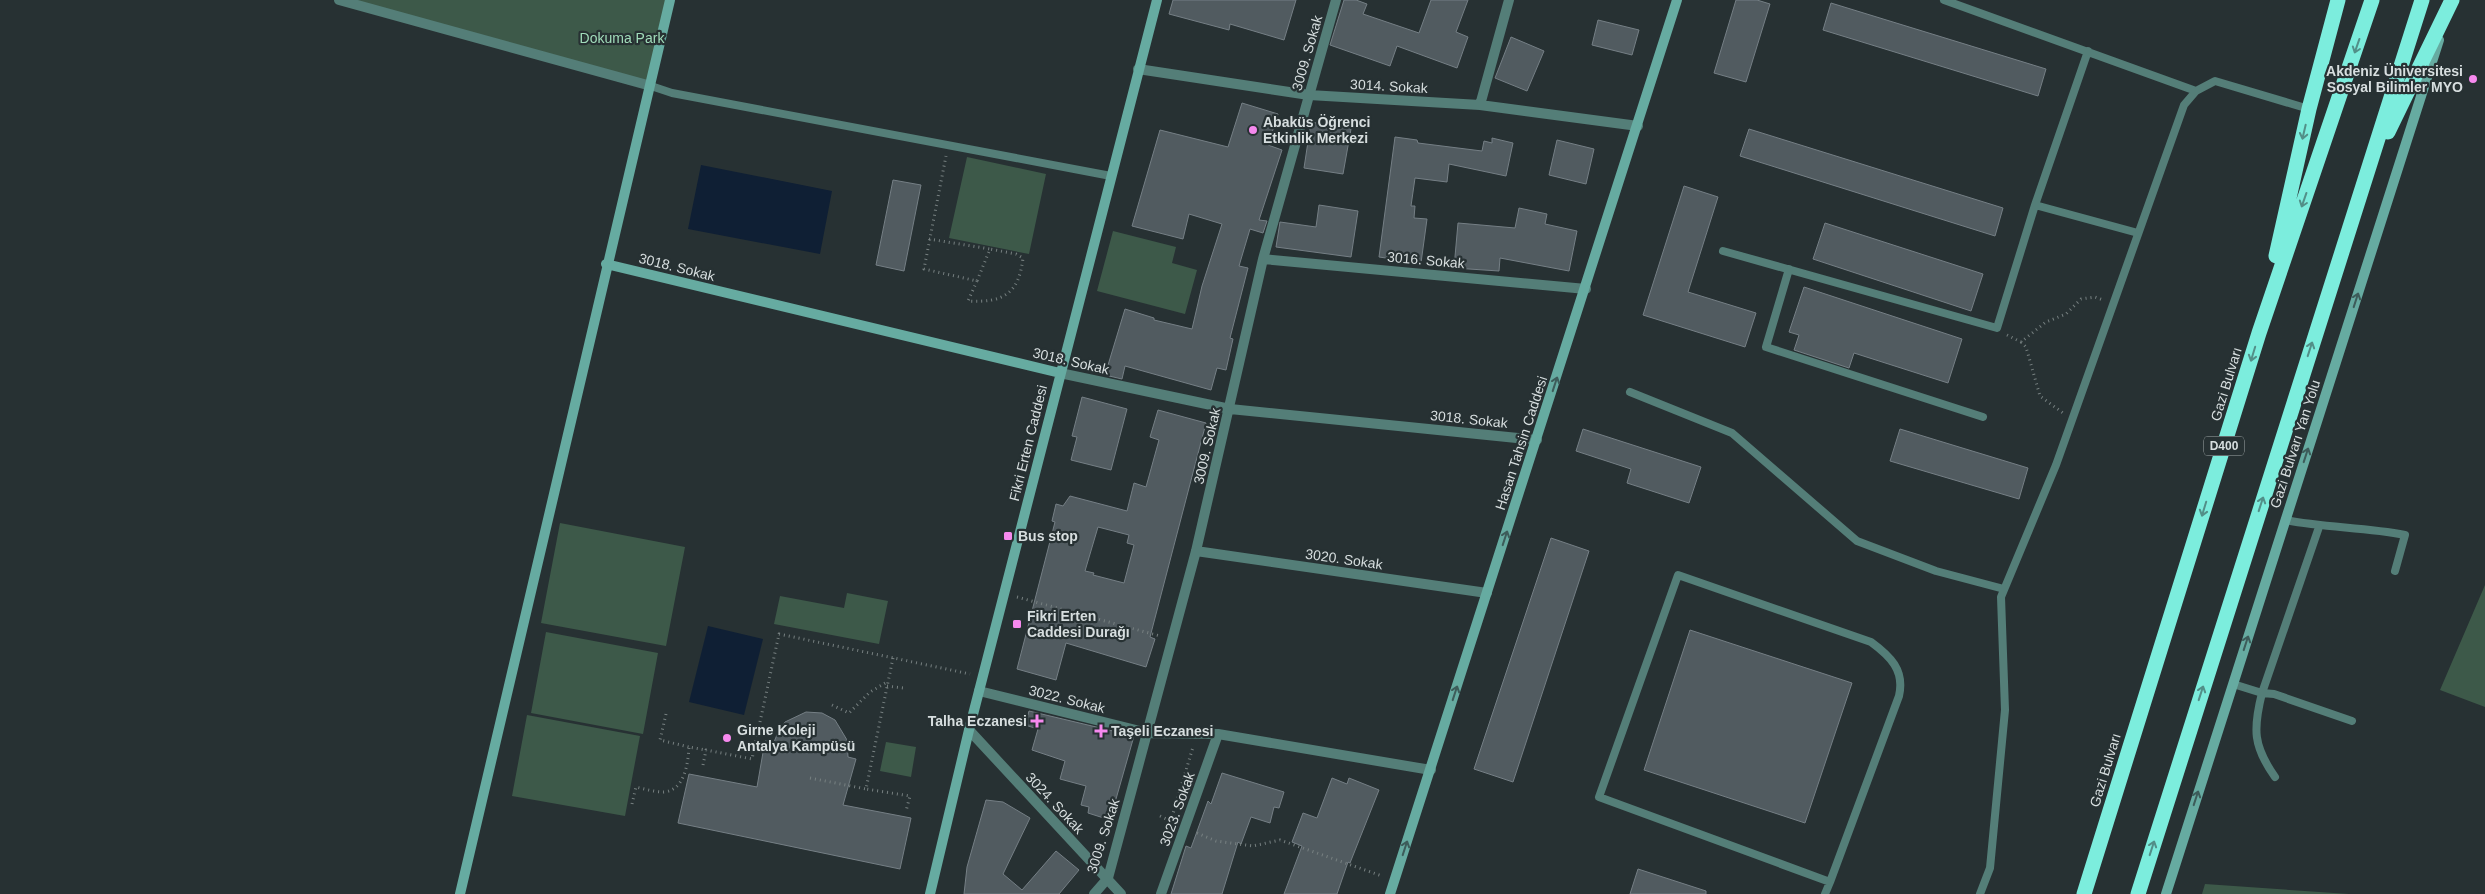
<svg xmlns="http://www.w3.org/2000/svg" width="2485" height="894" font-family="Arial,sans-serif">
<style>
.green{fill:#3d5949}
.water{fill:#0f1f34}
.building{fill:#515b60;stroke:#757f85;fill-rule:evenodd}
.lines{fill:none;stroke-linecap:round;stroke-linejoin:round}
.path{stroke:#778081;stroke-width:3;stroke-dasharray:1 4;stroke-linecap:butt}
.lane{stroke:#547e78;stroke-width:8}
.street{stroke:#547e78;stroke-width:10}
.secondary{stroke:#66aba1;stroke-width:10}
.highway{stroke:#7ceddd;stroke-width:15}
.oneway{stroke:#528f88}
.oneway2{stroke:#3d5c5a}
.poi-dot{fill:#f689ee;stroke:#273133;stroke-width:2}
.labels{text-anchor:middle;stroke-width:4.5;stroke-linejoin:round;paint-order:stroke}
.shield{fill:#273133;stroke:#a2aaab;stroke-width:1}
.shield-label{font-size:12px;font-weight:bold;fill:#d7dedf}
.park-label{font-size:14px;fill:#a1dcba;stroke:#273133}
.street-label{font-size:14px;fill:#d7dedf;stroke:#273133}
.poi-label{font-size:14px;font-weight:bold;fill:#d7dedf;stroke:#273133;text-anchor:start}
</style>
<rect width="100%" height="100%" fill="#273133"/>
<!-- green -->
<path class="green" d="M339 0H671L651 86Z
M967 157 1046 174 1029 254 949 238Z
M1113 231 1176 247 1172 263 1197 270 1185 314 1097 291Z
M560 523 685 547 666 646 541 623Z
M2485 585V707L2440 690Z
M847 593 888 601 879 644 774 624 780 596 844 608Z
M546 632 658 653 643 734 531 713Z
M527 715 640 736 625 816 512 796Z
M886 742 916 747 911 777 880 771Z
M2205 884 2349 894H2202Z"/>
<!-- water -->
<path class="water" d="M701 165 832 191 820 254 688 229Z
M708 626 763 639 744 715 689 702Z"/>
<!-- building -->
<path class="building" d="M1173 0H1296L1284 40 1230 24 1229 30 1169 14Z
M1344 0H1356L1367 4 1363 14 1419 33 1431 0H1468L1456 32 1468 37 1457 68 1397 46 1390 66 1330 45Z
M1736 0H1757L1770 4 1746 82 1714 73Z
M1831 3 2046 69 2038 96 1823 30Z
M1598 20 1639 30 1632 55 1592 45Z
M1511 37 1544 51 1527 91 1495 78Z
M1242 103 1278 114 1268 145 1282 150 1259 220 1267 221 1263 233 1250 229 1239 266 1248 268 1230 338 1233 339 1226 370 1217 368 1211 390 1125 366 1122 379 1105 375 1125 309 1154 318V320L1192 329 1202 286 1222 224 1189 214 1183 239 1132 226 1160 130 1228 147Z
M1311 122 1351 129 1343 174 1304 168Z
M1749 129 2003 208 1995 236 1740 156Z
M1395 137 1417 140 1418 143 1482 151 1484 141 1492 143V138L1513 143 1506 176 1449 164 1447 182 1415 178 1411 206H1415L1414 218 1427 219 1421 263 1379 257Z
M1557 140 1594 149 1586 184 1549 175Z
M893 180 921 185 904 271 876 265Z
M1684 186 1718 197 1688 292 1756 313 1745 347 1643 315Z
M1319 205 1358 211 1351 257 1276 247 1280 222 1316 227Z
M1519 208 1547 214 1545 224 1577 231 1569 271 1500 258 1499 271 1454 268 1458 223 1515 228Z
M1825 223 1983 274 1971 311 1813 259Z
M1804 287 1962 339 1948 383 1854 353 1849 368 1794 350 1799 335 1789 332Z
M1082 397 1127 409 1111 470 1071 460 1077 437 1072 436Z
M1158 410 1206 423 1150 637 1155 639 1146 667 1066 643 1056 680 1017 669 1055 522 1052 521 1056 504 1063 506 1070 496 1127 511 1134 483 1146 487 1159 440 1150 437ZM1098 527 1129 535 1127 543 1134 545 1124 583 1093 575 1094 573 1085 571Z
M1583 429 1701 467 1689 503 1627 483 1631 469 1576 451Z
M1900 429 2028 468 2019 499 1890 461Z
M1551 538 1589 551 1513 782 1474 769Z
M1690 630 1852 683 1805 823 1644 770Z
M1029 711 1134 736 1110 820 1088 813 1089 807 1081 805 1086 786 1060 779 1065 761 1032 750 1038 729 1025 725Z
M806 712 822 713 835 720 847 740 848 757 856 759 843 805 911 818 900 869 678 823 689 774 757 787 765 741 774 742 779 730 785 722Z
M1222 773 1284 792 1279 808 1274 807 1270 823 1251 817 1241 844 1238 842 1222 894H1171L1186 846 1191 848 1208 801 1211 804Z
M1332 778 1347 784 1349 778 1379 790 1350 863 1348 862 1337 894H1284L1302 846 1292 842 1303 813 1317 818Z
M986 800 1003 802 1030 818 1003 874 1022 890 1056 851 1079 870 1059 894H964L967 867Z
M1638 869 1706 891V894H1630Z"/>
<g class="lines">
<!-- path -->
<path class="path" d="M929 239 990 249 977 281 924 269 946 156
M977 281 968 301C1003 303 1019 294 1023 258L1016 254 990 249
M2007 335 2021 342 2046 322 2066 314 2081 299 2095 297 2103 300
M2021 342 2026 347 2040 396 2063 413
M1017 597 1160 636
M893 658 866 789 910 796 906 811
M887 686 903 688
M832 705 849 713 870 692 887 682
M666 714 660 740 689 747
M703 765 706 750 752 759 779 634 970 674
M810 778 866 789
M632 804 636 787C644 789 655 792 664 792 685 790 688 763 689 747L706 750
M1160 816 1173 822
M1172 817 1193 747
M1197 833 1216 841 1253 846 1280 840 1382 876"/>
<!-- lane -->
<path class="lane" d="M1944 0 2196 91
M651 86 672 93 1111 176
M2035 205 2088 51
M1723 251 1997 328 2035 205 2138 233
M1789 269 1766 347 1983 417
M1630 392 1732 433 1857 541 1936 571 2004 589
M2285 520C2325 528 2365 527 2405 535L2395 571
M2319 527 2262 693 2274 694 2352 721
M2233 684 2262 693C2253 729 2253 746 2275 777
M1825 894 1830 882 1899 696C1905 670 1890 656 1871 642L1678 575 1599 797 1830 882
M1980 894 1990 868 2005 710 2001 597 2056 465 2184 105 2196 91 2215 81 2309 109"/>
<!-- street -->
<path class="street" d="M339 0 651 86
M1138 69 1309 95 1480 105 1638 126
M1480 105 1509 0
M1263 259 1586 289
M1060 373 1230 409 1537 440
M1196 551 1487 593
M979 691 1148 733 1218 734 1431 770
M969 730 1121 894
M1094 894 1108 878 1196 551 1263 259 1336 0
M1161 894 1218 734"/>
<!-- secondary -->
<path class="secondary" d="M606 264 1060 373
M460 894 670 0
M930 894 969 730 1157 0
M1390 894 1677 0
M2166 894 2439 40"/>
<!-- highway -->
<path class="highway" d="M2388 132 2452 0
M2276 256 2309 109 2338 0
M2084 894 2259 333 2372 0
M2138 894 2422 0"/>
</g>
<!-- one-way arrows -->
<defs><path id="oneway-shaft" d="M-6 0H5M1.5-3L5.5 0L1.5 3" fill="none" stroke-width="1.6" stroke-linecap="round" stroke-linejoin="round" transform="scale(1.25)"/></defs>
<g class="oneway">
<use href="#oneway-shaft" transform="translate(2357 46) rotate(109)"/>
<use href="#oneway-shaft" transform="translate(2304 132) rotate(103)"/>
<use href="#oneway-shaft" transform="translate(2304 200) rotate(109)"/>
<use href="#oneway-shaft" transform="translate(2310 349) rotate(-72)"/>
<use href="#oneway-shaft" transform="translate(2253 354) rotate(107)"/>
<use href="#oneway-shaft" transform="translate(2261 504) rotate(-72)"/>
<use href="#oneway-shaft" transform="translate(2204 509) rotate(107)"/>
<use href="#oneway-shaft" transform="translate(2201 693) rotate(-72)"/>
<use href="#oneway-shaft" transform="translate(2152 848) rotate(-72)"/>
</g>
<g class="oneway2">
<use href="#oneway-shaft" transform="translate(2356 300) rotate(-72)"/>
<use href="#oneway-shaft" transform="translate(1555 384) rotate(-72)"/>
<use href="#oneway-shaft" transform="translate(2306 455) rotate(-72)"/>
<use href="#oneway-shaft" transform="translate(1505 538) rotate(-72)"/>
<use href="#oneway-shaft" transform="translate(2246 643) rotate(-72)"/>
<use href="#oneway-shaft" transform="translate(1455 693) rotate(-72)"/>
<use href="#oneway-shaft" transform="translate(2196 798) rotate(-72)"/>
<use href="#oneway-shaft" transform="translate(1405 848) rotate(-72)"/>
</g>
<!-- markers -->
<g class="poi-dot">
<circle cx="2473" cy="79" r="5"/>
<circle cx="1253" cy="130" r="5"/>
<rect x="1003" y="531" width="10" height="10" rx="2.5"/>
<rect x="1012" y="619" width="10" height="10" rx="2.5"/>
<path d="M1034.5 713.5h5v5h5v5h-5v5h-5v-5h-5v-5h5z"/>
<path d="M1098.5 723.5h5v5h5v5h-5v5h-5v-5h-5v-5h5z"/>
<circle cx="727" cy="738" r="5"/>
</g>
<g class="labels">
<!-- shield labels -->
<rect class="shield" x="2204" y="436.5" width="40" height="19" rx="4"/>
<g class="shield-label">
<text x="2224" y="450">D400</text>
</g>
<!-- park labels -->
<g class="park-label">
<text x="622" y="43">Dokuma Park</text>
</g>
<!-- street labels -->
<g class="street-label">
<text transform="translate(1307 53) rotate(-74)" y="5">3009. Sokak</text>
<text transform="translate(1389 86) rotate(3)" y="5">3014. Sokak</text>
<text transform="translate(1426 260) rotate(5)" y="5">3016. Sokak</text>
<text transform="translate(677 267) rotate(14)" y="5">3018. Sokak</text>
<text transform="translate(1071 361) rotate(13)" y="5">3018. Sokak</text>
<text transform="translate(2226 384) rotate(-73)" y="5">Gazi Bulvarı</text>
<text transform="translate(1469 419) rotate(6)" y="5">3018. Sokak</text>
<text transform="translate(1028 443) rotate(-76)" y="5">Fikri Erten Caddesi</text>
<text transform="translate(1521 443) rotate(-72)" y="5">Hasan Tahsin Caddesi</text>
<text transform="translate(2295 444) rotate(-72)" y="5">Gazi Bulvarı Yan Yolu</text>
<text transform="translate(1207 446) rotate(-77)" y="5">3009. Sokak</text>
<text transform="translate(1344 559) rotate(8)" y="5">3020. Sokak</text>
<text transform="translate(1067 699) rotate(14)" y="5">3022. Sokak</text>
<text transform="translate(2105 770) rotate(-73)" y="5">Gazi Bulvarı</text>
<text transform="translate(1055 803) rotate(47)" y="5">3024. Sokak</text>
<text transform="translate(1177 809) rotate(-70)" y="5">3023. Sokak</text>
<text transform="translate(1103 836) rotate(-72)" y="5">3009. Sokak</text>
</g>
<!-- poi labels -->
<g class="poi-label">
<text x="2463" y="76" text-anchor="end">Akdeniz Üniversitesi<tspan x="2463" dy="16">Sosyal Bilimler MYO</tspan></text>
<text x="1263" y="127">Abaküs Öğrenci<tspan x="1263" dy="16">Etkinlik Merkezi</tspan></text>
<text x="1018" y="541">Bus stop</text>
<text x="1027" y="621">Fikri Erten<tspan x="1027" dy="16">Caddesi Durağı</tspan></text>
<text x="1027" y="726" text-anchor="end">Talha Eczanesi</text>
<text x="737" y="735">Girne Koleji<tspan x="737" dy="16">Antalya Kampüsü</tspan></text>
<text x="1111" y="736">Taşeli Eczanesi</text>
</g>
</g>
</svg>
